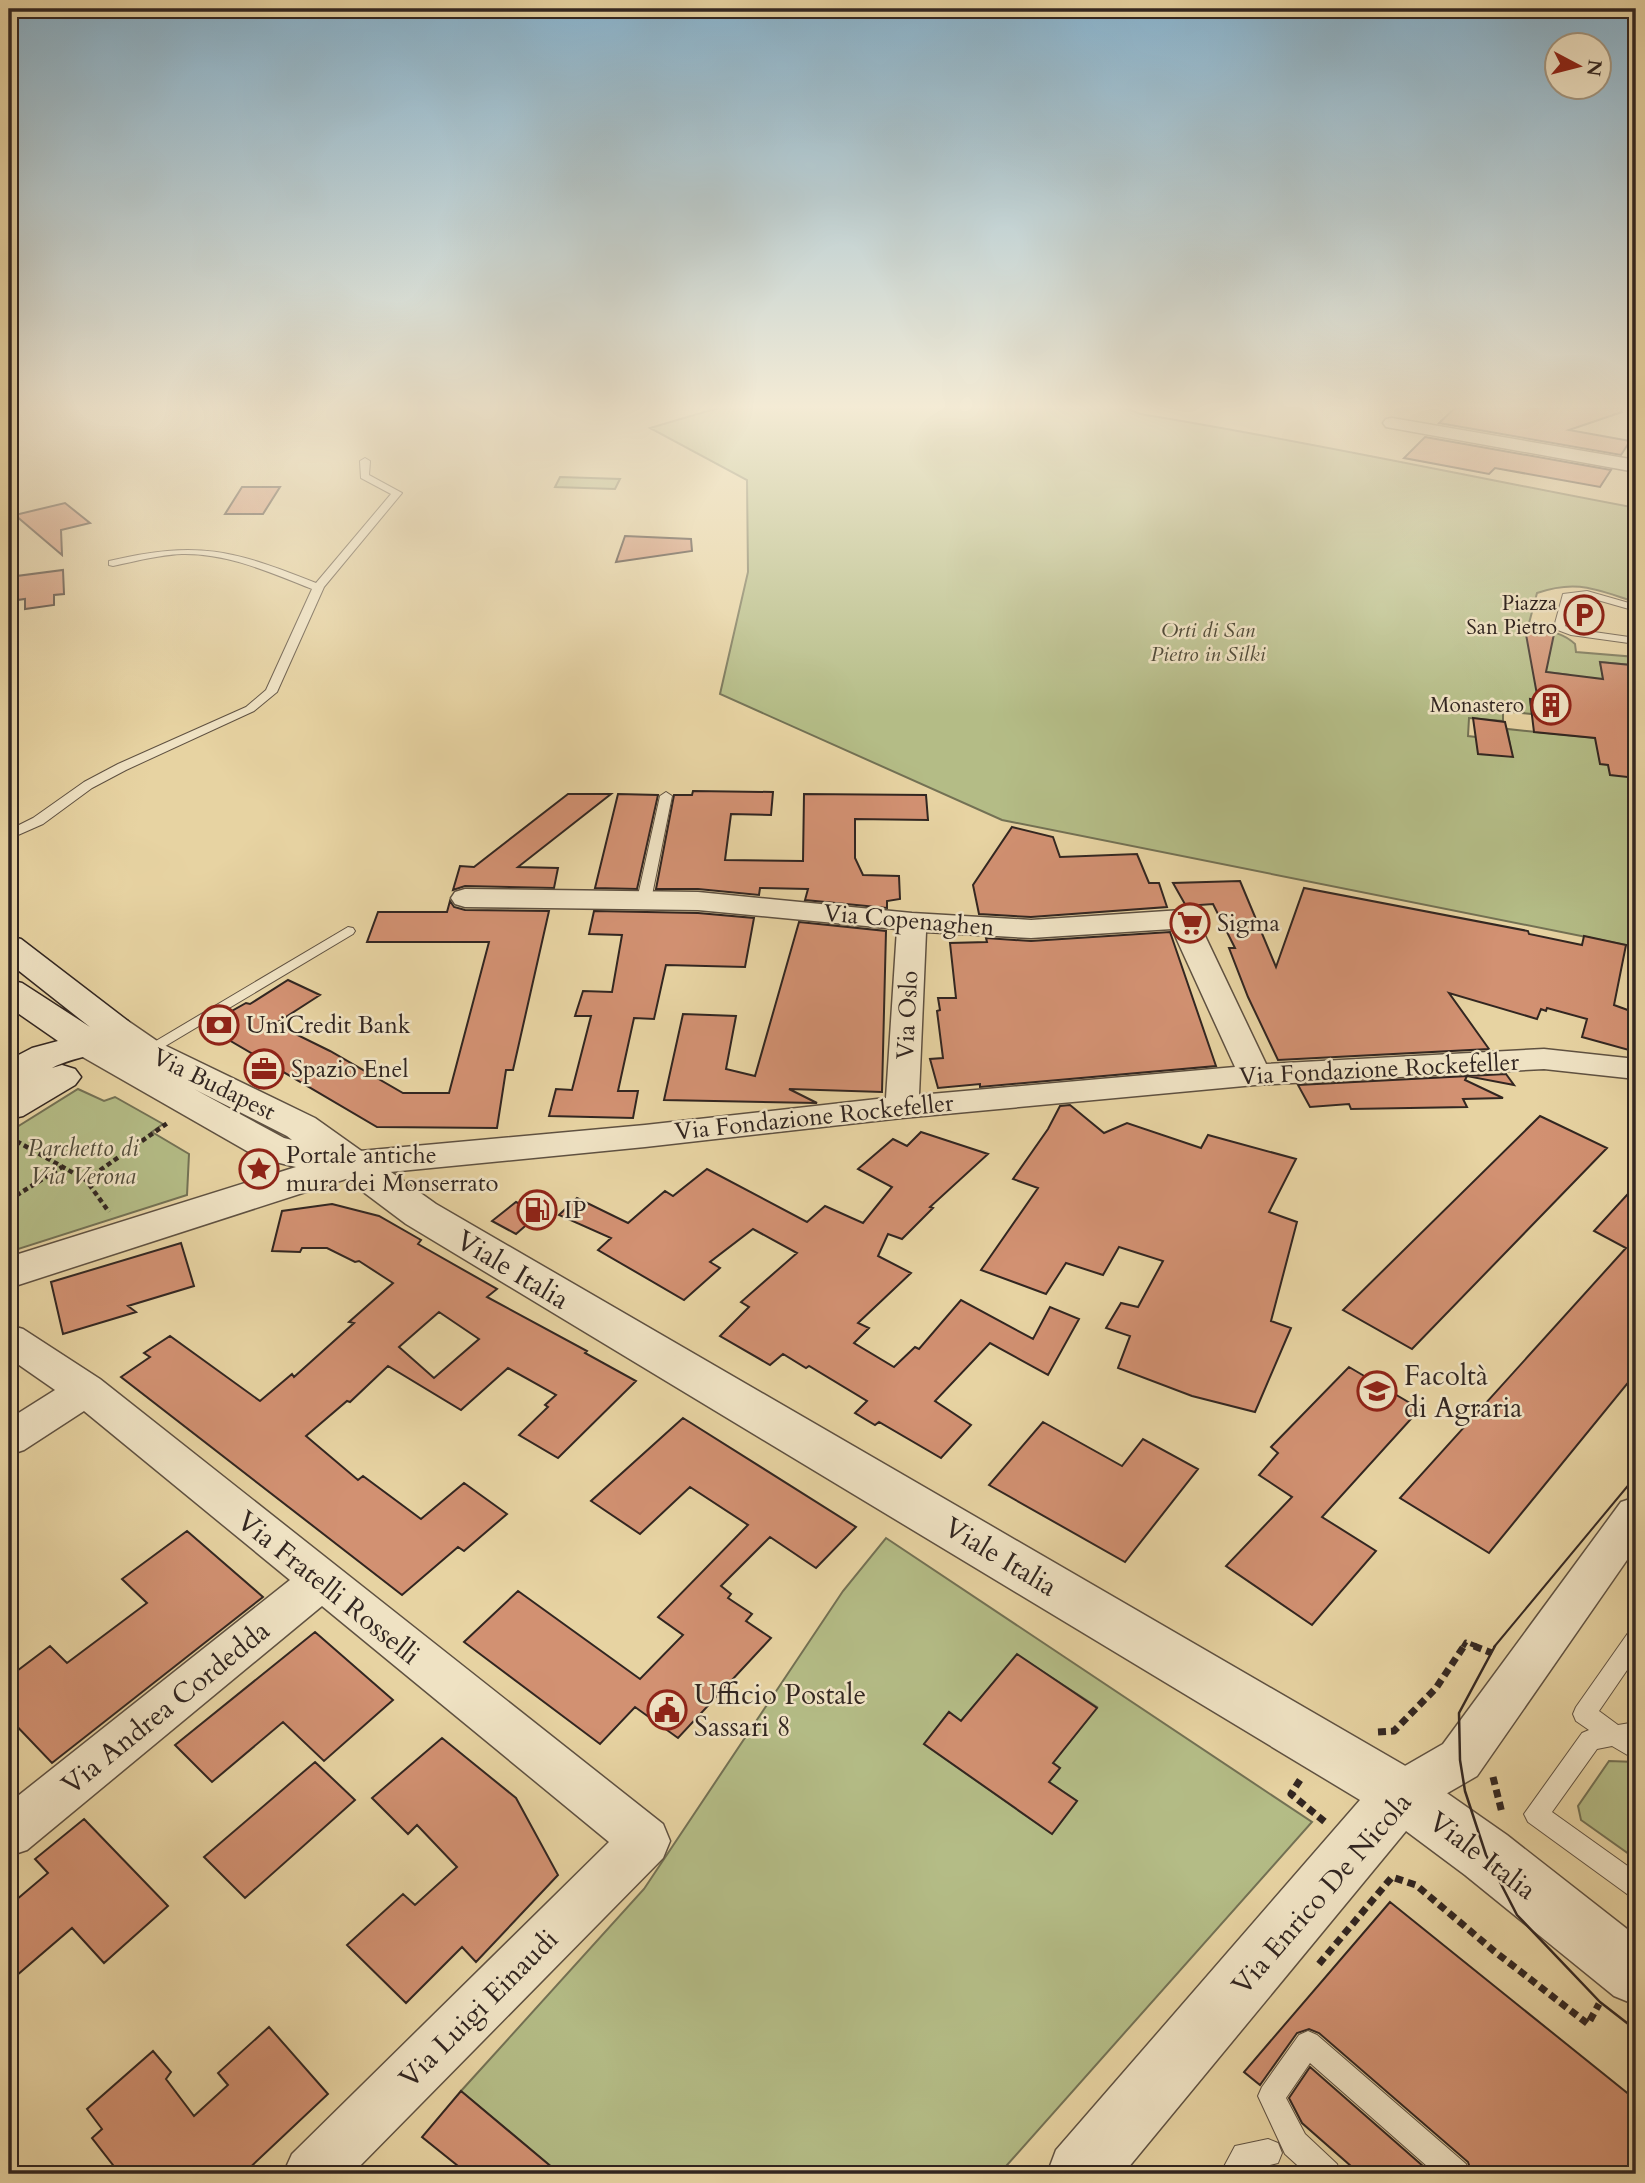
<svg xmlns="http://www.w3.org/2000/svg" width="1645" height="2183" font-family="Cardo,serif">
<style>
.green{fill:#b4bc86;stroke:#737154;stroke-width:2;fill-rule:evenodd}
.building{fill:#d29172;stroke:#322621;stroke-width:2;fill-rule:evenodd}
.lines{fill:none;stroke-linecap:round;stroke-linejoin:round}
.service-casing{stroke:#5f5141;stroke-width:2}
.minor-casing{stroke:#5f5141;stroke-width:3}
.tertiary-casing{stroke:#5f5141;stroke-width:3}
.secondary-casing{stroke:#322621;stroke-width:3}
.path-far2{stroke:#322621;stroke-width:4.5;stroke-dasharray:5 3.5;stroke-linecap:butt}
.path-far1{stroke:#322621;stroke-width:5;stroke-dasharray:6 4.5;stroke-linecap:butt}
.path{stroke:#322621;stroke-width:7;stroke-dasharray:8 5;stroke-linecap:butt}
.service{fill:#efe2c3;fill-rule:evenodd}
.minor{fill:#efe2c3;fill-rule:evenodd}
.tertiary{fill:#efe2c3;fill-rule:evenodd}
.secondary{fill:#efe2c3;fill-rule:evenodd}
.tram-far1{stroke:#322621;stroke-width:2}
.tram{stroke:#322621;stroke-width:2.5}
.labels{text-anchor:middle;stroke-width:5;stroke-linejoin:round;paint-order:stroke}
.far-poi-label{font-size:21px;fill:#322621;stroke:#efe2c3;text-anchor:end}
.far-park-label{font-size:21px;font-style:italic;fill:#524c3a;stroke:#efe2c3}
.street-label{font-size:24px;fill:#322621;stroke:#efe2c3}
.poi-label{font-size:24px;fill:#322621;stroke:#efe2c3;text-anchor:start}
.park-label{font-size:24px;font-style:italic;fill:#524c3a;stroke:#efe2c3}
.near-street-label{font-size:28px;fill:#322621;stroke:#efe2c3}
.near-poi-label{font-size:28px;fill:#322621;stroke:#efe2c3;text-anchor:start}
</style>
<rect width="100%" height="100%" fill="#e7d3a2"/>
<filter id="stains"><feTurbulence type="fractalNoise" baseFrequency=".00286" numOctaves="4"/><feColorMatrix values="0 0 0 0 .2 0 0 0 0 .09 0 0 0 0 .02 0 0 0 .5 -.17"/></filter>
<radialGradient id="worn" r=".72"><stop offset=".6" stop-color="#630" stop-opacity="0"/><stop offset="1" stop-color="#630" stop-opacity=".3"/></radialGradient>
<!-- green -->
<path class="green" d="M718 408H1125L1140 414C1306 441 1471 477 1636 508V602C1596 590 1578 579 1537 593L1528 627C1546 631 1561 631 1575 644L1576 652 1636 657V670L1631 665 1600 662 1604 682 1570 679 1569 675 1548 672 1538 700H1530L1532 714 1503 711V721L1469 718 1468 736 1476 737 1512 756 1507 729 1636 742V947L1002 820 720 694 748 572 747 480 650 428Z
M560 477 620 479 615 489 555 487Z
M78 1089 104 1101 115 1097 163 1124 152 1132 189 1154 187 1195 9 1252V1132Z
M886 1538 1312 1822 999 2174H560L461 2091 644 1889 843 1591ZM1017 1655 1097 1707 1053 1763 1060 1768 1049 1782 1077 1801 1052 1834 924 1744 949 1712 961 1721Z
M1609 1761 1636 1762V1859L1581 1820 1578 1806Z"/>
<!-- building -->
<path class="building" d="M1455 408H1621L1622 412 1569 430 1630 441 1621 455 1439 423Z
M1425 437 1611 470 1600 487 1495 468 1489 474 1404 458Z
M242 487H280L263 514H225Z
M65 503 90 523 61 530 62 555 15 515Z
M625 536 691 539 692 551 616 562Z
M63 570 64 594 54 595V605L25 609V599L17 600V576Z
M1525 629 1554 634 1546 672 1603 679 1600 662 1631 665 1636 676V778L1610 775 1608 765 1600 764 1595 738 1534 732 1530 699 1538 700Z
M1473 718 1505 722 1513 757 1478 754Z
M693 791 773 792 771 815 731 814 725 860 803 861 804 794 926 795 928 820 855 819V858L863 875 899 876 900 899 887 901V908L805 900 808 889 760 888 759 895 698 889H656L674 795H692Z
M568 794H611L518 867 558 868 554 888 465 886 453 890 460 866 474 867Z
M618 794 658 795 637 889 595 888Z
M1012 827 1053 837 1060 857 1137 854 1149 883H1159L1167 907 1031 917 979 914 973 885Z
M1240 881 1276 967 1304 888 1528 931 1529 934 1582 945 1584 936 1626 945 1614 1005 1636 1013V1052L1582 1037 1587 1019 1547 1008 1546 1011 1541 1009 1537 1019 1449 993 1489 1049 1278 1060 1248 997 1229 948H1235L1213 904 1186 906 1173 883Z
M450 901 454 907 465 910 549 911 513 1070H506L497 1128 377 1127 205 1026 246 1003 250 1004 288 980 320 995 275 1024 330 1051 403 1093H449L489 942H367L378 912H447Z
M594 911 698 913 754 918 745 967 666 965 654 1019 634 1018 618 1091H638L633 1118 549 1116 556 1089 572 1090 591 1016H575L583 991 612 992 622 935 589 934Z
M799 922 886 931 882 1092 789 1089 817 1103 664 1100 683 1014 736 1016 726 1069 755 1076Z
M1170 932 1216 1066 980 1087V1084L938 1088 930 1059 943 1058 937 1011 940 1010 938 998H956L950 943 987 942 986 938 1031 941Z
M1506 1074 1514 1085 1467 1076 1465 1080 1503 1098 1463 1099 1467 1107 1351 1109 1349 1104 1310 1107 1298 1085Z
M1070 1105 1104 1133 1127 1123 1201 1148 1208 1135 1296 1159 1269 1212 1297 1222 1271 1321 1291 1328 1255 1412 1192 1396 1118 1368 1130 1336 1106 1328 1121 1303 1138 1307 1163 1261 1119 1247 1103 1275 1066 1263 1046 1294 981 1270 1038 1188 1013 1179 1048 1129 1060 1106Z
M1540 1116 1607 1148 1412 1349 1343 1310Z
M921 1132 988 1154 930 1207 933 1208 902 1239 888 1234 878 1256 911 1273 858 1323 869 1328 854 1343 894 1367 915 1347 919 1349 961 1300 1033 1339 1050 1307 1079 1319 1048 1375 990 1343 935 1401 971 1425 941 1458 879 1422 875 1425 855 1413 867 1401 809 1366 806 1368 783 1354 770 1365 720 1336 749 1307 741 1302 797 1253 753 1229 710 1262 720 1268 684 1300 598 1250 611 1238 559 1215 577 1198 628 1223 665 1191 673 1196 707 1169 807 1222 825 1206 863 1223 892 1187 858 1169 893 1139 907 1146Z
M1636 1185V1373L1489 1553 1400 1498 1626 1248 1594 1231Z
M516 1202 539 1214 516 1234 492 1221Z
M332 1204 379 1216 421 1240 418 1244 497 1289 487 1297 587 1351 585 1353 636 1381 558 1458 519 1435 548 1407 545 1405 556 1395 508 1368 461 1410 388 1366 350 1402 347 1401 306 1436 358 1480 363 1476 421 1519 464 1483 507 1514 464 1551 458 1547 402 1595 121 1377 150 1357 144 1353 170 1336 260 1401 292 1374 294 1377 354 1323 349 1322 393 1283 359 1261 355 1262 327 1248H302L300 1252 272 1251 282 1211ZM439 1312 479 1339 434 1378 399 1347Z
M181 1243 194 1286 128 1306 136 1312 63 1334 51 1282Z
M1349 1367 1420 1409 1322 1517 1376 1551 1312 1625 1226 1566 1292 1497 1259 1475 1278 1453 1271 1447Z
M683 1418 856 1527 816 1568 770 1537 721 1586 731 1594 728 1598 752 1614 746 1621 771 1638 678 1738 635 1707 600 1744 464 1642 518 1591 640 1679 683 1635 658 1617 748 1525 690 1487 640 1534 591 1501Z
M1043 1422 1122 1466 1143 1439 1198 1469 1125 1562 989 1485Z
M187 1531 263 1597 52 1763 9 1718V1677L50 1646 67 1663 147 1603 122 1579Z
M315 1632 393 1700 324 1761 283 1722 212 1782 175 1745Z
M1017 1654 1097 1708 1053 1763 1060 1768 1049 1782 1077 1801 1052 1834 924 1744 949 1712 961 1721Z
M442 1738 516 1798 558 1875 476 1962 462 1947 406 2003 347 1945 403 1894 415 1905 457 1867 417 1825 408 1834 372 1798Z
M315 1762 355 1800 245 1898 204 1857Z
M84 1819 168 1906 104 1963 72 1928 9 1982V1906L48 1873 35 1859Z
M1390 1902 1636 2100V2174H1472L1468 2162 1319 2033 1309 2029 1297 2033 1260 2085 1244 2072Z
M269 2027 328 2094 243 2174H120L92 2138 102 2129 87 2109 153 2051 171 2072 166 2079 194 2116 228 2085 218 2073Z
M1310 2067 1432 2174H1360L1302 2123 1289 2098Z
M461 2091 560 2174H468L422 2137Z"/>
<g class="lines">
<!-- service casing -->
<g class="service-casing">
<path id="service" d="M365 458 370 461 369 475 402 493 324 587 277 692 254 711 126 770 92 788 43 824 9 839V830L33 818 84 782 118 764 246 707 266 690 312 589C271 573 228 553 182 554 159 555 136 561 113 566L109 565V561C198 540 233 550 316 583L391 494 361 478 360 461Z
M1587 591 1636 605V611L1587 597 1572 599 1565 626 1573 629 1636 638V644L1571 635 1555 629 1554 627 1563 594Z
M666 792 672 796 651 900 644 904 637 900 660 796Z
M348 927 353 928 355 931 353 934 152 1054 147 1056 139 1051Z
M1636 1631V1657L1599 1711 1618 1725 1636 1722V1760L1612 1746 1597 1749 1552 1812 1636 1872V1898L1627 1894 1528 1822 1524 1814 1582 1733 1589 1730 1576 1721 1573 1714 1576 1707 1628 1633Z
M1308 2031 1317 2035 1466 2164 1470 2174H1436L1310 2063 1286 2098 1305 2134 1337 2164 1341 2174H1307L1285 2154 1258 2096 1262 2087 1299 2035Z
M1268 2139 1278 2143 1282 2153 1278 2163 1253 2169 1249 2174H1220L1235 2146Z"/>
</g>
<!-- minor casing -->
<g class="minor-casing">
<path id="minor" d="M1392 418 1636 460V472L1386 427 1383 423 1386 419Z
M465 889 698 892 912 913 1031 920 1182 910 1192 913 1197 919 1266 1064 1544 1049 1636 1059V1079L1544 1069 1255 1085 902 1118 645 1147 349 1176 337 1172 332 1164 337 1156 349 1152 645 1125 886 1098 897 929 698 910 465 907 455 904 451 898 455 892ZM1172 929 1235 1067 919 1095 926 932 1031 938Z
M9 1325 23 1329 100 1379 663 1824 670 1841 663 1858 352 2174H283L292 2154 609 1842 322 1606 27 1850 9 1856V1803L290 1580 84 1411 24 1450 9 1455V1419L55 1390 9 1358Z
M1636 1497V1547L1477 1776 1418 1810 1401 1817 1384 1810 1377 1794 1384 1778 1443 1744 1621 1502Z"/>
</g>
<!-- tertiary casing -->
<g class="tertiary-casing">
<path id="tertiary" d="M115 1018 128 1021 160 1043 315 1118 436 1204 1421 1775 1507 1835 1636 1936V2005L1614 1996 1465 1875 1406 1831 1123 2174H1047L1056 2150 1360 1800 406 1224 346 1179 9 1288V1257L296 1167 259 1158 74 1052 68 1044 74 1036 87 1033 106 1039 97 1029 102 1021ZM194 1089 287 1136 292 1140 284 1138Z"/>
</g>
<!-- secondary casing -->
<g class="secondary-casing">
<path id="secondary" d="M9 936 21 939 128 1021 133 1029C115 1056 77 1054 52 1068L62 1065 75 1069 81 1077 75 1085 23 1116 9 1119V1091L18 1086 9 1088V1060L32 1048 58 1041 9 1007V980L22 983 90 1027 9 963Z"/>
</g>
<!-- path-far2 -->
<path class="path-far2" d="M9 1137 86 1180 109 1212
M86 1180 169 1122
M9 1200 62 1167"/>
<!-- path-far1 -->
<path class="path-far1" d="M1463 1647 1466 1642 1479 1647"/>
<!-- path -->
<path class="path" d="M1474 1646 1492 1653
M1378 1732 1394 1731 1436 1688 1464 1646
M1493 1777 1502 1813
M1300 1780 1291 1794 1325 1822
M1319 1964 1392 1877 1416 1885 1494 1951 1588 2024 1599 2004"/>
<!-- service -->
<use href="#service" class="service"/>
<!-- minor -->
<use href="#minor" class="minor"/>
<!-- tertiary -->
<use href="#tertiary" class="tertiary"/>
<!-- secondary -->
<use href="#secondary" class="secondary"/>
<!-- tram-far1 -->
<path class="tram-far1" d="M1494 1647 1636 1476"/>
<!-- tram -->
<path class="tram" d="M1495 1646 1459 1713 1460 1760 1465 1791 1486 1855 1517 1915 1600 2002 1636 2030"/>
</g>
<!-- sky -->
<linearGradient id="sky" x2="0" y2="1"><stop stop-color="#88b5d1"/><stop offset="0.57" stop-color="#f4ebd5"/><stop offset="1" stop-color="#f4ebd5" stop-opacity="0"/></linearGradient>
<rect width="1645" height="714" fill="url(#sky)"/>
<!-- icons -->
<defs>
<g id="parking-ring" transform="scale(2.0125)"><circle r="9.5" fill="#efe2c3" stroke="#8f2418" stroke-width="1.5"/><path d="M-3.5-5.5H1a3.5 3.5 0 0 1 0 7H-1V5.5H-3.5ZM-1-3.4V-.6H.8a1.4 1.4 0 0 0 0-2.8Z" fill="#8f2418"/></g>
<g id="building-ring" transform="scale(2.0125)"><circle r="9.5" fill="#efe2c3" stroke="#8f2418" stroke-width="1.5"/><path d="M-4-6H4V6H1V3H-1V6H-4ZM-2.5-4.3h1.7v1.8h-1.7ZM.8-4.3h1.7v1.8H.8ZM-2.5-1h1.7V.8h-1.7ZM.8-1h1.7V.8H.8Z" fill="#8f2418"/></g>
<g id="supermarket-ring" transform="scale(2.0125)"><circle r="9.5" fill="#efe2c3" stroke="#8f2418" stroke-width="1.5"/><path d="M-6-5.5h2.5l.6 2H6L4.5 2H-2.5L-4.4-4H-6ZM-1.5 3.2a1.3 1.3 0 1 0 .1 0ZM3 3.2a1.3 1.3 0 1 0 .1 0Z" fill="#8f2418"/></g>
<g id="bank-ring" transform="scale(2.0125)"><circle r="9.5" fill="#efe2c3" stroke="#8f2418" stroke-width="1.5"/><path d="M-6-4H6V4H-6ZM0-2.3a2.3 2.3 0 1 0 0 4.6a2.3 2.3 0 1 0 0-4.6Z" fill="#8f2418"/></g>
<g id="office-ring" transform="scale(2.0125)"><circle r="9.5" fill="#efe2c3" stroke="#8f2418" stroke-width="1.5"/><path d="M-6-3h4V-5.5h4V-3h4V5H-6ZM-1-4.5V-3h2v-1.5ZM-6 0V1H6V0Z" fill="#8f2418"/></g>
<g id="sight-ring" transform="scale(2.0125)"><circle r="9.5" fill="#efe2c3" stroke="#8f2418" stroke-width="1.5"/><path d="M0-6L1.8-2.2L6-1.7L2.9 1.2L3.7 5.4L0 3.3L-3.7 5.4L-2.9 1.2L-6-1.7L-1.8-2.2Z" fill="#8f2418"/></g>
<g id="fuel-ring" transform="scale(2.0125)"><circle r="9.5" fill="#efe2c3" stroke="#8f2418" stroke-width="1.5"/><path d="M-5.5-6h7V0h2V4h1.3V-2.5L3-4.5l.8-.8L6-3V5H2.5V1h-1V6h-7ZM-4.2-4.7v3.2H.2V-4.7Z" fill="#8f2418"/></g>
<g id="university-ring" transform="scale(2.0125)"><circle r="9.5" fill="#efe2c3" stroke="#8f2418" stroke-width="1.5"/><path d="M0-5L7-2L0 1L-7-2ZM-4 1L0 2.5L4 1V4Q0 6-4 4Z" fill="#8f2418"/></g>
<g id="civic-ring" transform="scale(2.0125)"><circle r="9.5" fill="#efe2c3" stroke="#8f2418" stroke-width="1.5"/><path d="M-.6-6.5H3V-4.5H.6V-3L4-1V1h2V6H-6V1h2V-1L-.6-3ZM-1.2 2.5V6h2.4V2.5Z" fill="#8f2418"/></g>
</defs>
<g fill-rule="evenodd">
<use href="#parking-ring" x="1584" y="615"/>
<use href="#building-ring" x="1551" y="705"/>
<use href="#supermarket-ring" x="1190" y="923"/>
<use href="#bank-ring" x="219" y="1025"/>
<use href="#office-ring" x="264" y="1069"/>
<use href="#sight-ring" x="259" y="1169"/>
<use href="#fuel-ring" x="537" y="1210"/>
<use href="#university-ring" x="1377" y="1391"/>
<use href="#civic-ring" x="667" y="1710"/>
</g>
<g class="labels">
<!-- far-poi labels -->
<g class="far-poi-label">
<text x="1557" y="610">Piazza<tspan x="1557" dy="24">San Pietro</tspan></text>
<text x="1524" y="712">Monastero</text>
</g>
<!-- far-park labels -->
<g class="far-park-label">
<text x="1208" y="637">Orti di San<tspan x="1208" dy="24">Pietro in Silki</tspan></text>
</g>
<!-- street labels -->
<g class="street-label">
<text transform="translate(909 920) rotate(5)" y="8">Via Copenaghen</text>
<text transform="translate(907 1015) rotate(-87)" y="8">Via Oslo</text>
<text transform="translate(1379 1069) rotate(-3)" y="8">Via Fondazione Rockefeller</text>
<text transform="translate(214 1084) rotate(26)" y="8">Via Budapest</text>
<text transform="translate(814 1117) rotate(-6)" y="8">Via Fondazione Rockefeller</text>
</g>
<!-- poi labels -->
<g class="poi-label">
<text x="1217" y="931">Sigma</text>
<text x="246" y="1033">UniCredit Bank</text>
<text x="291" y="1077">Spazio Enel</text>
<text x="286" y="1163">Portale antiche<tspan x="286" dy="28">mura dei Monserrato</tspan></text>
<text x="564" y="1218">IP</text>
</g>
<!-- park labels -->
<g class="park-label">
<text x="83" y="1156">Parchetto di<tspan x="83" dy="28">Via Verona</tspan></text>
</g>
<!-- near-street labels -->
<g class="near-street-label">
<text transform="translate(513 1269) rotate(31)" y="10">Viale Italia</text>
<text transform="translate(1001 1556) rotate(31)" y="10">Viale Italia</text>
<text transform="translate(329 1587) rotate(39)" y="10">Via Fratelli Rosselli</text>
<text transform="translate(165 1707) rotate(-39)" y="10">Via Andrea Cordedda</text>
<text transform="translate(1483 1855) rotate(37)" y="10">Viale Italia</text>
<text transform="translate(1321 1893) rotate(-49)" y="10">Via Enrico De Nicola</text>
<text transform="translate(478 2008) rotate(-45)" y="10">Via Luigi Einaudi</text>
</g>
<!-- near-poi labels -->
<g class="near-poi-label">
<text x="1404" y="1385">Facoltà<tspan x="1404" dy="32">di Agraria</tspan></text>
<text x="694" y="1704">Ufficio Postale<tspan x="694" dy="32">Sassari 8</tspan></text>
</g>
</g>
<!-- margin -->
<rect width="1645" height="2183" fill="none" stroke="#e7d3a2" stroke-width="35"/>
<rect x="10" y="10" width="1624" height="2162" fill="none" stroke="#322621" stroke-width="3.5"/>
<rect x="18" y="18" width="1610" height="2148" fill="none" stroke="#322621" stroke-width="2"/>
<!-- north arrow -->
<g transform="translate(1578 66) rotate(97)"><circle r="33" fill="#efe2c3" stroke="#a39782" stroke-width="2"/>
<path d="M0-5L12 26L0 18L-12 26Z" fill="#8f2418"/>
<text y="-10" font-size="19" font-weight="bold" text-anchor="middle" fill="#322621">N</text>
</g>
<rect width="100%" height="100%" filter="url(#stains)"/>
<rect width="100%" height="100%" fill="url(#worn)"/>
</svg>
